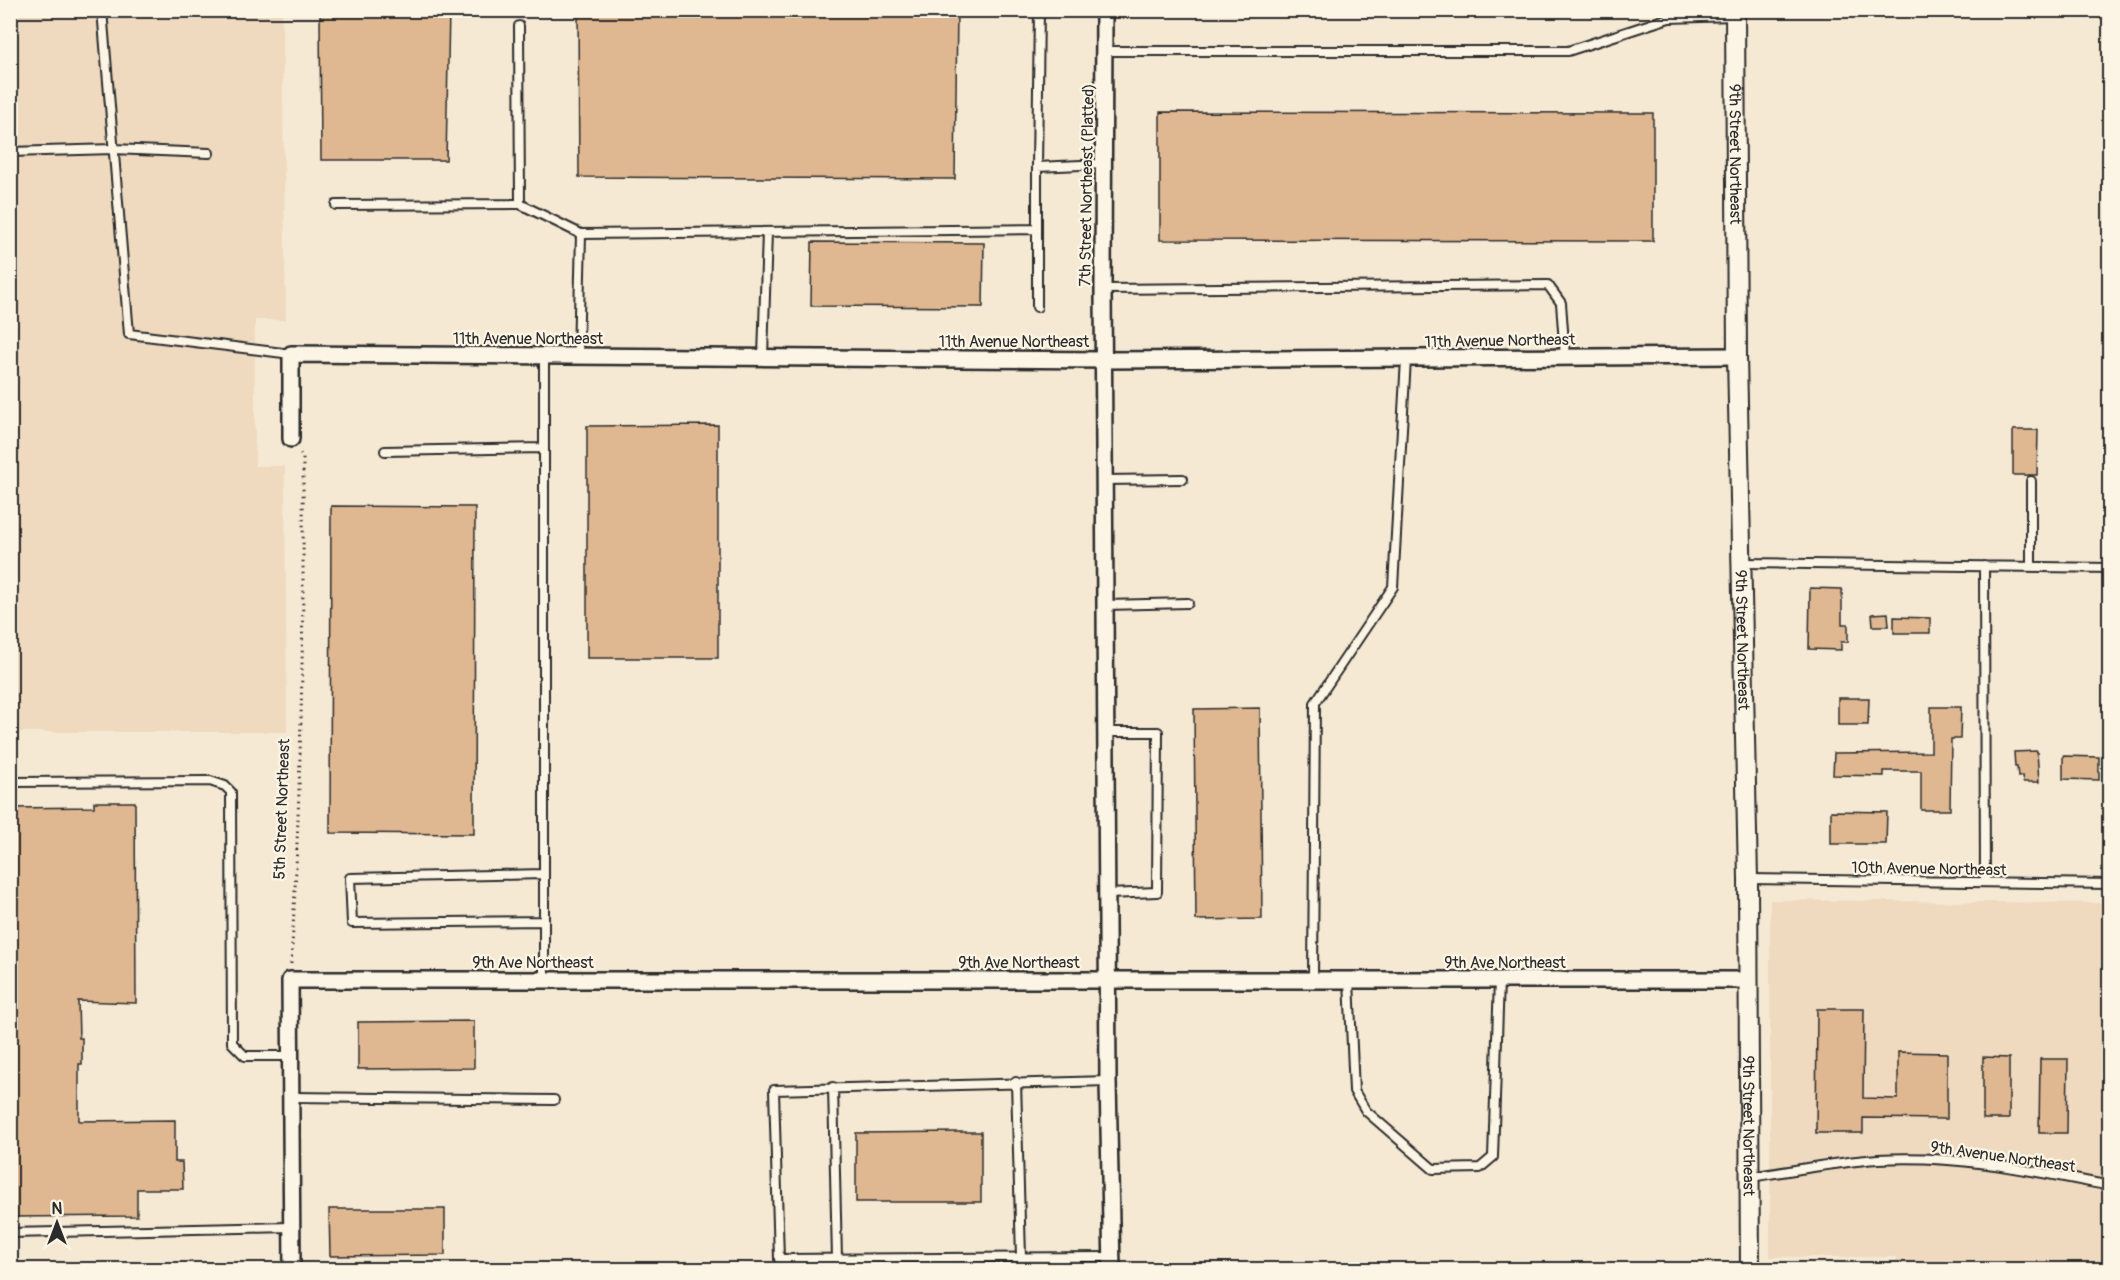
<svg xmlns="http://www.w3.org/2000/svg" width="2120" height="1280" font-family="Pangolin,sans-serif">
<style>
.built{fill:#efdac0}
.building{fill:#dfb790;stroke:#2b2b2b;stroke-width:1.5}
.lines{fill:none;stroke-linecap:round;stroke-linejoin:round}
.service-casing{stroke:#2b2b2b;stroke-width:12}
.minor-casing{stroke:#2b2b2b;stroke-width:20}
.tertiary-casing{stroke:#2b2b2b;stroke-width:22}
.path{stroke:#2b2b2b;stroke-width:3;stroke-dasharray:1.5 4.5;stroke-linecap:butt}
.service{stroke:#fcf5e5;stroke-width:8}
.minor{stroke:#fcf5e5;stroke-width:15}
.tertiary{stroke:#fcf5e5;stroke-width:18}
.labels{text-anchor:middle;stroke-width:4.5;stroke-linejoin:round;paint-order:stroke}
.street-label{font-size:16px;fill:#2b2b2b;stroke:#fcf5e5}
</style>
<rect width="100%" height="100%" fill="#f6e9d4"/>
<filter id="ink" filterUnits="userSpaceOnUse"><feTurbulence type="fractalNoise" baseFrequency=".0167" numOctaves="2"/><feDisplacementMap in="SourceGraphic" scale="12" xChannelSelector="R" yChannelSelector="G"/><feConvolveMatrix kernelMatrix="1 2 1 2 8 2 1 2 1" color-interpolation-filters="sRGB"/></filter>
<g filter="url(#ink)">
<!-- built -->
<path class="built" d="M10 11H282L286 320H255V466H285L287 732H11Z
M1770 900 2109 903V1269L1896 1270V1257H1770Z"/>
<!-- building -->
<path class="building" d="M320 10H449L446 160H321Z
M578 10H957L955 179 579 177Z
M1160 112 1653 113V241L1160 240Z
M812 242 984 243 983 307 811 306Z
M718 425V658H587V426Z
M2013 430H2038L2037 475H2013Z
M331 506 475 507 474 834 330 833Z
M1810 588 1842 589V624H1848V642H1841V650L1809 649Z
M1888 613 1889 626H1873L1872 614Z
M1894 617 1930 618V633H1894Z
M1838 698H1869L1868 725H1838Z
M1931 707H1961L1960 739H1951L1950 810H1921V771H1884V776L1833 775 1834 753 1931 752Z
M1260 708 1262 919 1196 920 1194 709Z
M2037 751 2039 782H2023L2022 776 2018 777 2017 767H2015L2014 752Z
M2063 756 2099 757V780L2063 779Z
M94 802H135L136 1003 78 1001 79 1038H82V1064H79V1121L175 1120V1162H182L183 1189H137V1216L10 1217V808L94 807Z
M1831 811 1887 812 1886 844H1831Z
M1817 1009H1864L1863 1098 1898 1099V1052L1947 1053V1119L1863 1118V1133H1816Z
M474 1021V1068L358 1069V1022Z
M1983 1057 2009 1058V1119H1983Z
M2040 1059H2068L2067 1133H2039Z
M959 1132H981V1202H856V1133Z
M329 1209H445V1255L330 1256Z"/>
<g class="lines">
<!-- service casing -->
<g class="service-casing">
<path id="service" d="M102 10 129 334 291 354
M1039 10 1037 167 1103 164
M1105 51H1568L1669 18 1734 16
M10 152 113 149 209 153
M1037 167V307
M520 204 581 234 1037 229
M336 205 520 204 519 26
M1103 289 1548 285 1561 303 1565 357
M544 356V980
M578 356 581 234
M763 357 767 232
M385 451 544 448
M1104 480 1183 479
M2031 481V567
M1742 563 2110 568
M1984 566 1985 882
M1106 605 1188 603
M1106 732H1158L1157 892 1108 894
M10 782 210 781 225 786 231 792 232 1043 245 1056H291
M544 874 350 878 352 923 544 921
M1749 879 2110 884
M1313 979 1315 703 1393 587 1406 359
M1349 980 1354 1091 1366 1111 1433 1169 1480 1168 1493 1157 1499 980
M1108 1081 774 1090 779 1259 1112 1257
M1016 1082 1021 1257
M833 1087 837 1259
M291 1097 554 1100
M1750 1177C1792 1171 1835 1162 1878 1159 1955 1154 2034 1171 2110 1186
M10 1233 292 1227"/>
</g>
<!-- minor casing -->
<g class="minor-casing">
<path id="minor" d="M1104 10 1103 289 1108 1081 1112 1270
M291 439V354L1103 360 1737 356
M292 1270 290 980H1748"/>
</g>
<!-- tertiary casing -->
<g class="tertiary-casing">
<g id="tertiary">
<path id="s1" d="M1735 10 1737 356 1748 879 1750 1270"/>
</g>
</g>
<!-- path -->
<path class="path" d="M291 964C301 796 304 627 303 458L298 451"/>
<!-- service -->
<use href="#service" class="service"/>
<!-- minor -->
<use href="#minor" class="minor"/>
<!-- tertiary -->
<use href="#tertiary" class="tertiary"/>
</g>
</g>
<g class="labels">
<!-- street labels -->
<g class="street-label">
<text dy="6" stroke="none"><textPath href="#s1" startOffset="144">9th Street Northeast</textPath></text>
<text transform="translate(1086 185) rotate(-89)" y="6">7th Street Northeast (Platted)</text>
<text x="528" y="344">11th Avenue Northeast</text>
<text transform="translate(1500 340) rotate(-1)" y="6">11th Avenue Northeast</text>
<text x="1014" y="347">11th Avenue Northeast</text>
<text dy="6" stroke="none"><textPath href="#s1" startOffset="630">9th Street Northeast</textPath></text>
<text transform="translate(281 809) rotate(-88)" y="6">5th Street Northeast</text>
<text transform="translate(1929 868) rotate(1)" y="6">10th Avenue Northeast</text>
<text x="533" y="968">9th Ave Northeast</text>
<text x="1019" y="968">9th Ave Northeast</text>
<text x="1505" y="968">9th Ave Northeast</text>
<text dy="6" stroke="none"><textPath href="#s1" startOffset="1116">9th Street Northeast</textPath></text>
<text transform="translate(2003 1156) rotate(8)" y="6">9th Avenue Northeast</text>
</g>
</g>
<!-- margin -->
<rect width="2120" height="1280" fill="none" stroke="#fcf5e5" stroke-width="36"/>
<rect x="18" y="18" width="2084" height="1244" fill="none" stroke="#2b2b2b" stroke-width="2" filter="url(#ink)"/>
<!-- north arrow -->
<g transform="translate(57 1223)" stroke="#fcf5e5" stroke-width="4.5" paint-order="stroke">
<path d="M0-4.5L10 22L0 15L-10 22Z" fill="#2b2b2b"/>
<text y="-9" font-size="16" font-weight="bold" text-anchor="middle" fill="#2b2b2b">N</text>
</g>
</svg>
